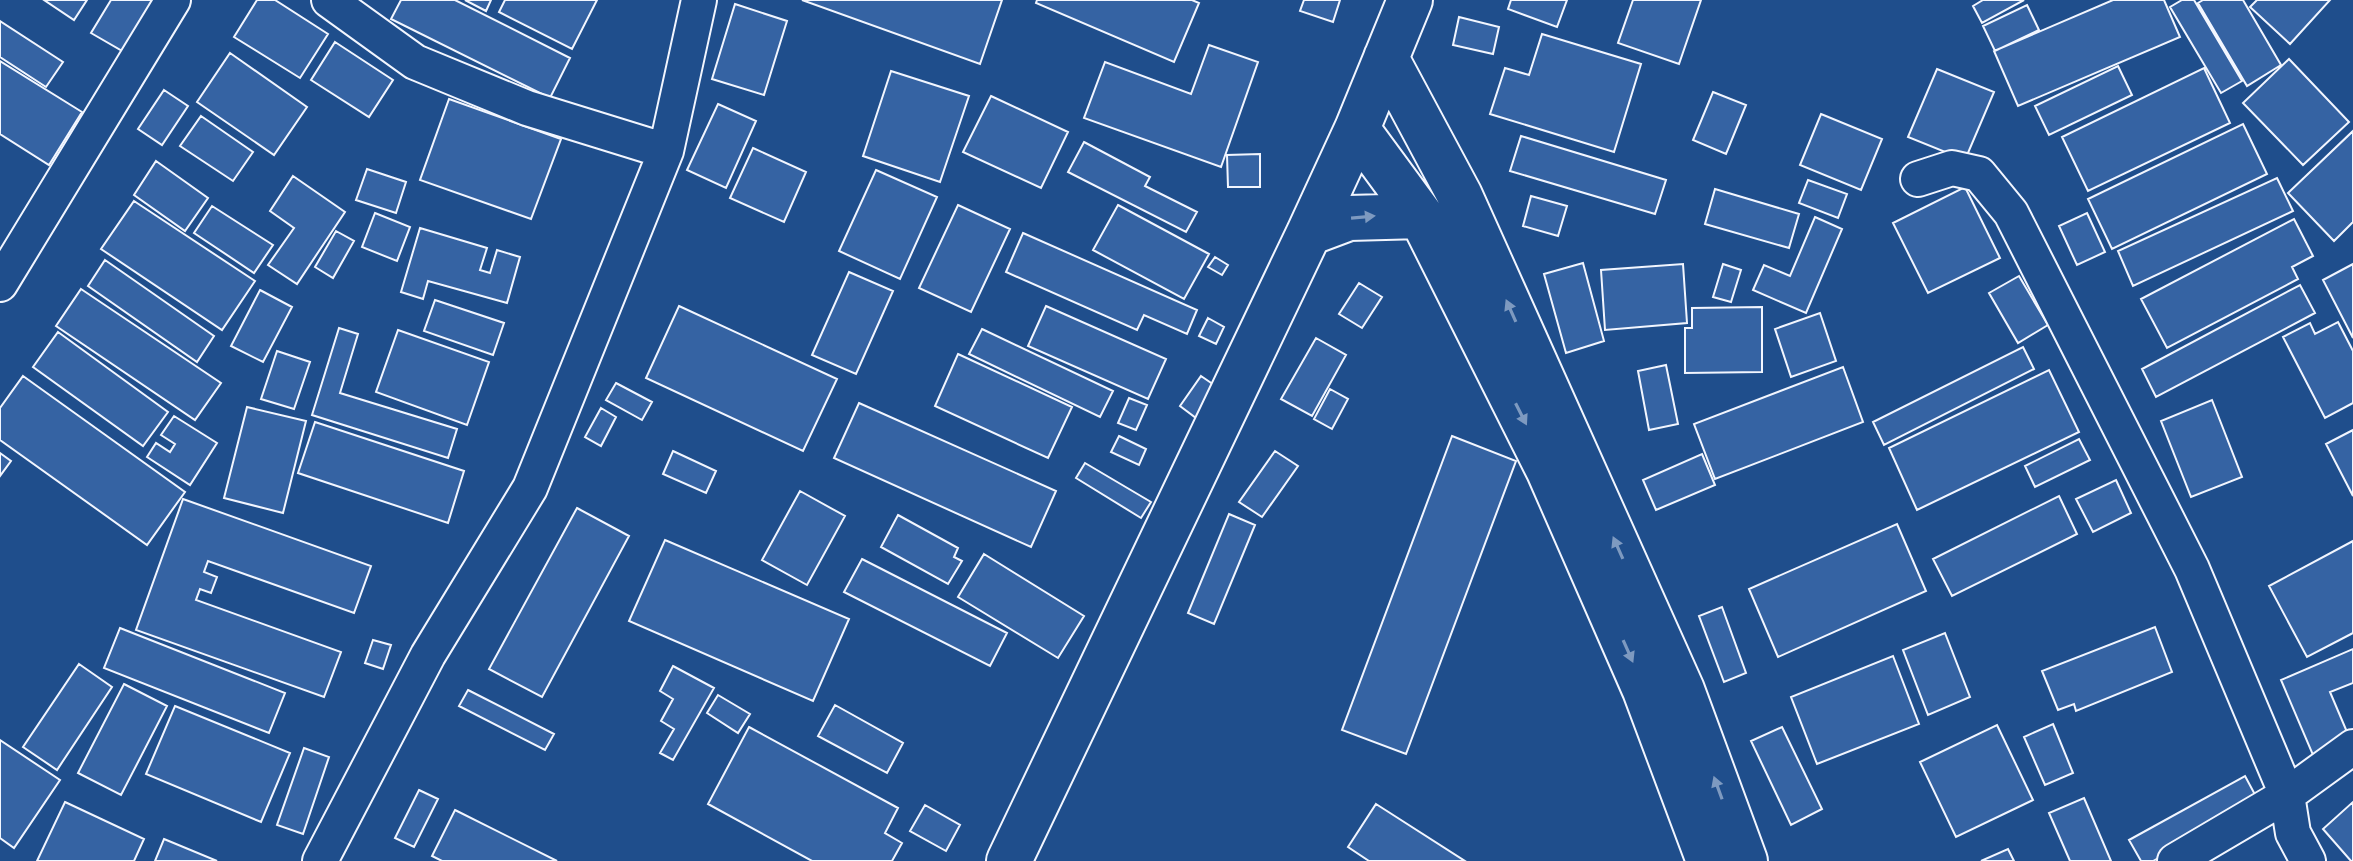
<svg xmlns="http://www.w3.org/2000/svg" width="2353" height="861" font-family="'Fira Sans Condensed',sans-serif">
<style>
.building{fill:#3563a3;stroke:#f2f6ff;stroke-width:2}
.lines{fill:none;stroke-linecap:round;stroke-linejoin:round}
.street-casing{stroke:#f2f6ff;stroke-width:38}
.secondary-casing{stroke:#f2f6ff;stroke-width:48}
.street{stroke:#1f4e8c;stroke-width:34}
.secondary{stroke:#1f4e8c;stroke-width:44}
.oneway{fill:#7e9ac0}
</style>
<rect width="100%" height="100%" fill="#1f4e8c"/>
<!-- building -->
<path class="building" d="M44 0H87L74 20Z
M111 0H159L131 56 91 33Z
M257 0H275L328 34 300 78 234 37Z
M401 0H455L570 58 550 98 391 19Z
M465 0H491L486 11Z
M505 0H597L572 49 499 12Z
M802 0H1002L980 64Z
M1037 0H1192L1199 3 1174 62 1036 3Z
M1304 0H1340L1333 22 1300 11Z
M1511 0H1567L1557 27 1508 9Z
M1633 0H1701L1679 64 1618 43Z
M1983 0H2024L1982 23 1973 6Z
M2113 0H2164L2180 37 2018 106 1994 51Z
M2182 0H2194L2242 81 2221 93 2170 7Z
M2203 0H2243L2281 65 2247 86 2198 3Z
M2257 0H2330L2290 44 2250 7Z
M735 4 787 21 764 95 712 79Z
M2027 5 2039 30 1995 51 1983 26Z
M1459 17 1499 27 1493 54 1453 45Z
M0 21 63 62 46 87 0 57Z
M1542 34 1641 64 1614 152 1490 114 1505 68 1529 75Z
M335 42 393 80 369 117 311 80Z
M1209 45 1258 62 1221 167 1084 118 1105 62 1191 94Z
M230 53 307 107 274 155 197 102Z
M2289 59 2349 122 2303 165 2243 103Z
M0 61 82 112 49 165 0 134Z
M2118 66 2132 95 2049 135 2035 106Z
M2204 68 2230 123 2088 191 2062 137Z
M1937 69 1994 92 1965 160 1908 137Z
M891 71 969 96 940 182 863 156Z
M164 90 188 106 162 145 138 129Z
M1713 92 1746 105 1726 154 1693 140Z
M991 96 1068 132 1041 188 963 152Z
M449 99 561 139 531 219 420 180Z
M718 104 756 121 726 188 687 170Z
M1821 114 1882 139 1861 190 1800 165Z
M201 116 253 152 233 181 180 146Z
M2243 124 2267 174 2112 249 2088 199Z
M2353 131V222L2334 241 2288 193Z
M1521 136 1666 180 1655 214 1510 171Z
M1084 142 1150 177 1145 186 1197 212 1186 232 1068 172Z
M753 148 806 172 784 222 730 198Z
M1260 154V187H1228L1227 155Z
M156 161 208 198 185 231 134 195Z
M367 169 406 182 396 213 356 200Z
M876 170 937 197 900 279 839 251Z
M293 176 345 212 297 284 268 265 294 228 270 211Z
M2277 178 2293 211 2133 286 2118 251Z
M1808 180 1847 194 1838 218 1799 203Z
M1965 187 2000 258 1928 293 1893 223Z
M1715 189 1799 214 1789 248 1705 224Z
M1531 196 1567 206 1558 236 1523 226Z
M134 201 255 281 222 330 101 249Z
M958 205 1010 229 971 312 919 288Z
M1118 205 1209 254 1184 299 1093 250Z
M212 206 273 245 254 273 194 233Z
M375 213 410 227 397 261 362 247Z
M2087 213 2105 252 2077 265 2059 226Z
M1815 217 1842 229 1806 313 1753 290 1764 265 1790 276Z
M2294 219 2313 256 2292 267 2298 279 2167 348 2141 299Z
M420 228 487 248 480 270 490 273 497 250 520 257 507 303 428 281 423 299 401 292Z
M336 231 354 241 333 278 315 267Z
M1023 233 1197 310 1187 334 1144 315 1137 330 1006 272Z
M1215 257 1228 265 1222 275 1208 267Z
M105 260 214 336 197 362 88 286Z
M1583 263 1604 341 1566 353 1544 274Z
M1683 264 1687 323 1605 330 1601 270Z
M1723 264 1741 270 1731 302 1713 297Z
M2353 264V338L2323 280Z
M849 272 893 291 856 374 812 355Z
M2019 276 2048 325 2018 343 1989 293Z
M1359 283 1382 297 1362 328 1339 314Z
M2300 285 2315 313 2156 397 2142 369Z
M81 289 221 383 195 420 56 326Z
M260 290 292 307 263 362 231 346Z
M435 300 504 323 493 355 424 331Z
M679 306 837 379 803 451 646 378Z
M1046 306 1166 359 1148 399 1028 346Z
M1762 307V372L1685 373V328H1692V308Z
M1820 313 1836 361 1791 377 1775 329Z
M1208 318 1224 327 1216 344 1199 336Z
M2338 322 2353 351V403L2325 418 2283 337 2310 323 2315 334Z
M339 328 358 334 340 393 457 429 448 458 312 415Z
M982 329 1113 391 1100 417 969 354Z
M398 330 489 362 467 425 376 392Z
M58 332 168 412 143 446 33 367Z
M1316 338 1346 355 1312 416 1281 399Z
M2023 347 2034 369 1884 445 1873 422Z
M277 351 310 362 294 409 261 399Z
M958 354 1072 407 1048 458 935 406Z
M1666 365 1678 424 1649 430 1638 371Z
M1843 367 1863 422 1715 479 1694 424Z
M2049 370 2079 432 1917 510 1889 448Z
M23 376 185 492 147 545 0 440V408Z
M1201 376 1217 387 1196 418 1180 406Z
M616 383 652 402 642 420 606 400Z
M1330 389 1348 399 1332 429 1314 419Z
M1129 398 1147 405 1136 430 1118 423Z
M2212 400 2242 477 2191 497 2161 421Z
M859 403 1056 491 1031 547 834 458Z
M247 407 306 421 283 513 224 498Z
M601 408 616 417 601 446 585 437Z
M174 416 217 443 190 485 147 457 156 443 170 452 175 444 161 435Z
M315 422 464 471 448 523 298 473Z
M2353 430V496L2326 444Z
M1119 436 1146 449 1139 465 1111 452Z
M1452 436 1516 461 1406 754 1342 730Z
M2079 439 2090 460 2035 487 2025 466Z
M673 451 716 471 706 493 663 474Z
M1275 451 1298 466 1262 517 1239 502Z
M0 453 11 461 0 476Z
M1702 454 1715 485 1656 510 1643 480Z
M1085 463 1151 502 1141 518 1076 478Z
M2116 480 2131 513 2093 532 2076 499Z
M800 491 845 516 807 585 762 560Z
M2059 496 2077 534 1952 596 1933 559Z
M183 499 371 566 354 613 208 561 204 572 217 577 211 593 200 589 196 600 341 652 324 697 136 630Z
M577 508 629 536 542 697 489 669Z
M1229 514 1255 525 1214 624 1188 613Z
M898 515 958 548 954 557 962 561 948 584 881 547Z
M1897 524 1926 591 1778 657 1749 589Z
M665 540 849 619 813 701 629 621Z
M2353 541V633L2307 657 2269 586Z
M984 554 1084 616 1058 658 958 597Z
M862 559 1007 633 990 666 844 592Z
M1722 607 1746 673 1724 682 1699 616Z
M2155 627 2172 672 2076 711 2074 704 2058 710 2042 671Z
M120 628 285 693 269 733 104 668Z
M1945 633 1970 697 1928 715 1903 650Z
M373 640 391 645 383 669 365 663Z
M2353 649V683L2330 692 2350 739 2313 755 2281 680Z
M1893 656 1919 724 1817 764 1791 697Z
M79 664 112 687 57 770 23 747Z
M673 666 714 688 673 760 660 753 674 729 661 721 673 699 660 691Z
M124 684 167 706 121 795 78 773Z
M468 690 554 734 545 750 459 706Z
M718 695 750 714 738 733 707 713Z
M835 705 903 743 887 773 818 736Z
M175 706 290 753 261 822 146 774Z
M2053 724 2073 773 2045 785 2024 737Z
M1997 725 2033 800 1956 837 1920 762Z
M749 727 898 808 885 833 902 843 892 861H812L708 804Z
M1782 727 1822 809 1791 825 1751 741Z
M0 740 60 780 14 848 0 838Z
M304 748 329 757 303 834 277 825Z
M2245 776 2259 802 2153 861H2141L2129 840Z
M419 790 438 799 414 847 395 838Z
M2084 798 2111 861H2070L2049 813Z
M65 802 144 839 134 861H37Z
M2353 802V861H2351L2323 829Z
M1376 804 1465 861H1369L1348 847Z
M925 805 960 825 946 851 910 831Z
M455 810 557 861H442L432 856Z
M164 839 217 861H155Z
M2008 849 2014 861H1981Z"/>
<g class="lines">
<!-- street casing -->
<g class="street-casing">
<path id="street" d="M329 0 415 62 527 108 666 151
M1918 179 1952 168 1979 174 2011 213 2192 569 2287 795 2293 833 2308 861
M0 284 173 0
M320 861 428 655 530 488 666 151 699 0
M2175 861 2287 795 2353 747"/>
</g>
<!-- secondary casing -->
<g class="secondary-casing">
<path id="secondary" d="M1386 58 1460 196 1682 690 1745 861
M1357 129 1421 216 1549 471 1645 690 1709 861
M1309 233 1349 218 1421 216
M1009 861 1309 233 1357 129 1410 0"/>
</g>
<!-- street -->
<use href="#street" class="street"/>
<!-- secondary -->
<use href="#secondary" class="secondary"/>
</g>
<!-- one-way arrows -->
<defs><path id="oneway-solid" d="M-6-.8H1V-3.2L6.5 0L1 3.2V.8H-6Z" transform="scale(2)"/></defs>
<g class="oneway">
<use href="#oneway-solid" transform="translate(1363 217) rotate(-5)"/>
<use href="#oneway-solid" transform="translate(1511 311) rotate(-114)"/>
<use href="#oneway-solid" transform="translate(1521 414) rotate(63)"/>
<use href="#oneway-solid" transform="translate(1618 548) rotate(-114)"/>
<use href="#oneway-solid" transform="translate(1628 651) rotate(66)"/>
<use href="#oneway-solid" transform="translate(1718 788) rotate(-110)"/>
</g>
</svg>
